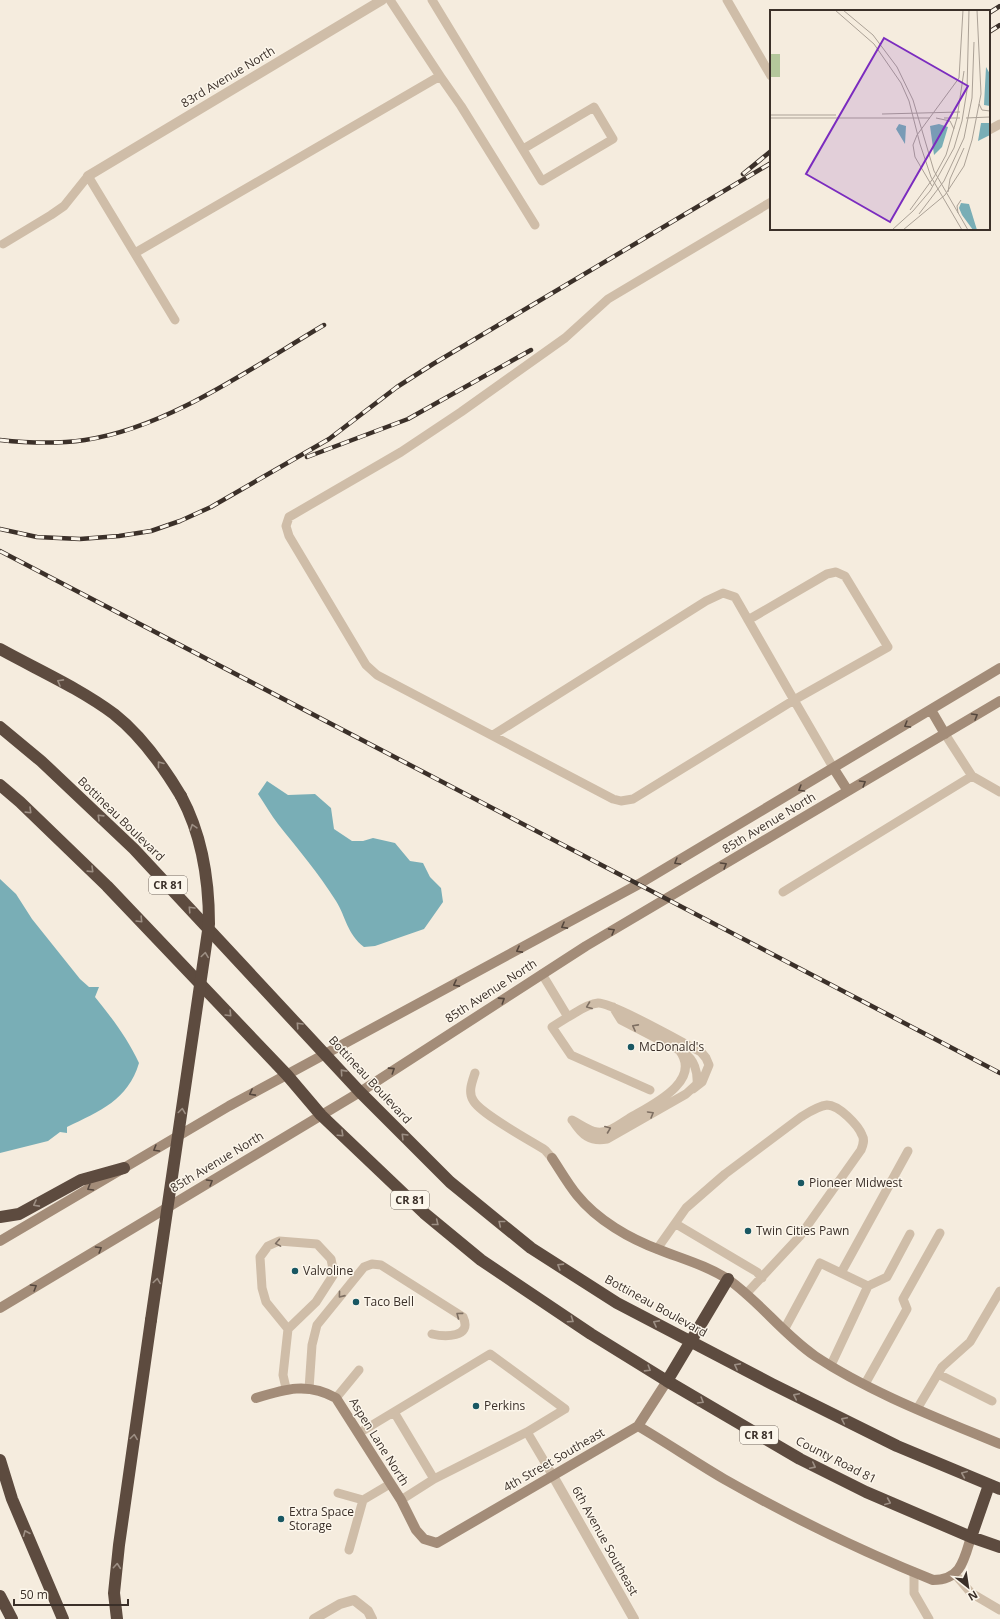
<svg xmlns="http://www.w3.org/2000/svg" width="1000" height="1619" font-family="'Open Sans',sans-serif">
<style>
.water{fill:#79aeb6}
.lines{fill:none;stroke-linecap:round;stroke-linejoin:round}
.lane{stroke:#cfbda8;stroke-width:9}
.street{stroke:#cfbda8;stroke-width:10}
.secondary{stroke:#a38c78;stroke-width:10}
.highway{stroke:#5d4b3f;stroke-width:12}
.rail-casing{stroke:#3b3029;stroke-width:4.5}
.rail{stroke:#fcf6eb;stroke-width:3;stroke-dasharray:9;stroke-linecap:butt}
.highway-bridge{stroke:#5d4b3f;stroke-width:12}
.oneway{stroke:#9d8f84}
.oneway2{stroke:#55473d}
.oneway3{stroke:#7e6f62}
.poi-dot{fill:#195762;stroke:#fcf6eb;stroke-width:1.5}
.labels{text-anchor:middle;stroke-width:3;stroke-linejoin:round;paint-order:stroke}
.shield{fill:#fcf6eb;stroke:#756b63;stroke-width:1}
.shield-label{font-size:11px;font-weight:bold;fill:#3b3029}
.street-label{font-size:12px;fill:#3b3029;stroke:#fcf6eb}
.poi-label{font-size:12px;fill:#3b3029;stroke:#fcf6eb;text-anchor:start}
.inset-road{fill:none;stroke:#aba196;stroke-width:1}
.view{fill:#7b2cbf;fill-opacity:0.15;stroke:#7b2cbf;stroke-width:2}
.inset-edge{fill:none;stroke:#3b3029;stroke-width:2}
</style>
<rect width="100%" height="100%" fill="#f5ecde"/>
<!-- water -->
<path class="water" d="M267 781 288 795 315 794 331 808 334 829 352 841H363L373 838 395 843 410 861 423 863 430 877 441 888 443 902 424 929 375 946 364 947C347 934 346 917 336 901 319 874 298 849 278 824 271 815 265 804 258 794Z
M0 879 16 894 32 919 80 979 89 987H99L95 997C112 1018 128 1039 139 1063 128 1100 100 1111 67 1127V1133L60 1132 48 1141 0 1153Z"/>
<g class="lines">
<!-- lane -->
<path class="lane" d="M432 0 542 181 613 139 594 107 523 149
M727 0 771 76
M440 76 461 106 535 225
M989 130 1000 124
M771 202 608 299 565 338 461 412 401 452 289 517 286 526 289 536 366 665 377 675 613 799 621 801 633 799 794 700 834 769
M3 244 51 215 64 206 88 176 175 320
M135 253 440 76 390 0
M945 734 972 776 1000 792
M493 735 706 601 723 593 735 597 794 700 888 647 845 576 836 572 827 574 748 620
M783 892 972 776
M542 974 568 1017 552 1027 571 1055 650 1090
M568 1017C577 1012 587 1004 598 1003 611 1002 685 1044 701 1052L706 1058 709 1065 702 1082 693 1089
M475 1073C472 1082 468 1092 473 1100 479 1113 531 1141 545 1150L552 1158
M572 1120C580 1124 589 1131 597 1132 609 1134 624 1121 633 1116 654 1104 703 1080 679 1050L621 1020 613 1007
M573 1121C582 1135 590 1142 607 1139L686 1094 697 1084C698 1072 694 1059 684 1053
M676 1224 757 1272 762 1278
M657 1249 686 1208 725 1174 801 1117C809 1112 818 1106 827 1105 839 1105 858 1125 862 1135 865 1140 863 1145 861 1150L800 1236 746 1294
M841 1273 908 1151
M868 1286 887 1277 910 1234
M784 1330 820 1263 868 1286 831 1365
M938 1374 992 1401
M865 1384 907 1309 903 1299 940 1233
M286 1388 283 1375 288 1329 316 1302 334 1274 331 1259 317 1244 279 1241 268 1246 260 1257 262 1288 266 1302 288 1329
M309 1389 312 1345 317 1325 364 1267 372 1264 381 1265 463 1317C473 1338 444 1337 432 1334
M336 1398 359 1370
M917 1409 942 1367 970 1342 1000 1291
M394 1412 434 1479
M359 1433 490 1354 565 1409 527 1432
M338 1493 363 1500
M401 1500 434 1479 527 1432 553 1476
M349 1550 363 1500 390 1484
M914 1572V1593L929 1619
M955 1574 971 1593 1000 1610"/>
<!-- street -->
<path class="street" d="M88 176 382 0
M553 1476 634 1619
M314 1619 340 1604 354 1600 368 1611 372 1619"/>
<!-- secondary -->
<path class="secondary" d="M931 710 945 734
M834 769 848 791
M552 1158C560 1170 568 1184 577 1195 597 1220 630 1239 660 1250 683 1259 708 1266 729 1280 760 1302 783 1334 815 1356 869 1392 940 1419 1000 1444
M0 1241 229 1106 639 884 1000 668
M0 1308 360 1092 586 946 1000 701
M256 1398C285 1389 308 1382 336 1398L401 1500 416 1530 424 1539 437 1543 638 1426 667 1381
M638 1426C667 1443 695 1462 724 1479 791 1517 861 1551 933 1580 961 1580 964 1560 971 1537"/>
<!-- highway -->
<path class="highway" d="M0 649C38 670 79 688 114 714 142 736 163 766 181 796
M0 727 41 761 134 849 360 1092 450 1182 531 1248 617 1303 772 1384 897 1446 1000 1489
M0 785 20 802 107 886 287 1075 321 1115 424 1213 481 1260 591 1334 667 1381 800 1459 866 1492 971 1537 1000 1547
M0 1217 19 1214 81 1180 124 1168
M667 1381 728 1279
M0 1460 12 1499 63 1619
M971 1537 989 1485
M0 1596 12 1619
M117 1619 114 1593 119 1545 151 1320"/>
<!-- rail casing -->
<g class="rail-casing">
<path id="rail" d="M989 13 1000 6
M989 32 1000 25
M743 174 771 151
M0 440C28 443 57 444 85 440 168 428 253 367 324 325
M307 457 408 419 531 350
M0 529 37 537 80 539 119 536 151 531 180 521 211 507 329 439 397 387 433 364 771 163
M0 551 1000 1073"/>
</g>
<!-- rail -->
<use href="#rail" class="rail"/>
<!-- highway-bridge -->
<path class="highway-bridge" d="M151 1320 209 924C209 881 202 835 181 796"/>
</g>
<!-- one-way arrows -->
<defs><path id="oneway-chevron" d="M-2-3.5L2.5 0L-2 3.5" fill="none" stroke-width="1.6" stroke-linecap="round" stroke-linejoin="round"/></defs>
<g class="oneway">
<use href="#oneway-chevron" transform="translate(60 682) rotate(-151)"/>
<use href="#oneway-chevron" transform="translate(160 764) rotate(-128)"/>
<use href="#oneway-chevron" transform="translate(29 811) rotate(44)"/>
<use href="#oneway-chevron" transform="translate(100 817) rotate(-136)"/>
<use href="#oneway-chevron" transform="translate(193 827) rotate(-108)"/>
<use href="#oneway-chevron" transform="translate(91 870) rotate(44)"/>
<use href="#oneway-chevron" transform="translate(191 909) rotate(-133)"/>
<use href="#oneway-chevron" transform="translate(140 920) rotate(46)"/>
<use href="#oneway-chevron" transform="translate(205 955) rotate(-82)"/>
<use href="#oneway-chevron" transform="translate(229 1014) rotate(46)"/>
<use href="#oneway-chevron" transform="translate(299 1025) rotate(-133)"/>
<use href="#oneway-chevron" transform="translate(343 1072) rotate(-132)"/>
<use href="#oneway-chevron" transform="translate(182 1111) rotate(-82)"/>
<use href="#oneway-chevron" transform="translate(341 1134) rotate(43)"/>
<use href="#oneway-chevron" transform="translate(404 1136) rotate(-135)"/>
<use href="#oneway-chevron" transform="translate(36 1204) rotate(152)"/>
<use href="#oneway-chevron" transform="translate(436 1223) rotate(39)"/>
<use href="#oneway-chevron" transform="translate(501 1223) rotate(-141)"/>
<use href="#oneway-chevron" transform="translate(560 1266) rotate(-148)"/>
<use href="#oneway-chevron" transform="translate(157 1281) rotate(-82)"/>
<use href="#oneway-chevron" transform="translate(571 1320) rotate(34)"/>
<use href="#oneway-chevron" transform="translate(656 1323) rotate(-152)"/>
<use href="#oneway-chevron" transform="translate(737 1366) rotate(-152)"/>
<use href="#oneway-chevron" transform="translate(648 1369) rotate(32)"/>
<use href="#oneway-chevron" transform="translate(796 1396) rotate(-154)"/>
<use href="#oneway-chevron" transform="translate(701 1401) rotate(31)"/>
<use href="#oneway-chevron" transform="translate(844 1420) rotate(-154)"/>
<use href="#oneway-chevron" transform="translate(134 1437) rotate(-82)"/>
<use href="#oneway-chevron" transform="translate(813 1466) rotate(27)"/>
<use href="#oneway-chevron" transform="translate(964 1474) rotate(-157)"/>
<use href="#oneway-chevron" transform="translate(888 1502) rotate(23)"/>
<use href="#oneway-chevron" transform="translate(26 1533) rotate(-113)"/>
<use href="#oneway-chevron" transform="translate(117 1566) rotate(-85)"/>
</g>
<g class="oneway2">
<use href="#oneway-chevron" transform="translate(975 716) rotate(-31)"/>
<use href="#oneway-chevron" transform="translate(907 725) rotate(149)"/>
<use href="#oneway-chevron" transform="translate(863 783) rotate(-31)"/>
<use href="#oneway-chevron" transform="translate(801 789) rotate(149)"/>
<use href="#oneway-chevron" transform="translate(677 862) rotate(149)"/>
<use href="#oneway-chevron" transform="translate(724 865) rotate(-31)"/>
<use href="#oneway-chevron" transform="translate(564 926) rotate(151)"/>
<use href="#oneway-chevron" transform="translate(612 931) rotate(-30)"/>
<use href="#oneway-chevron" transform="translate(519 950) rotate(152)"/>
<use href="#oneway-chevron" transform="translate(456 984) rotate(152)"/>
<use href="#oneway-chevron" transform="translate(502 1000) rotate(-33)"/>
<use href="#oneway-chevron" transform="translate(392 1070) rotate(-33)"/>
<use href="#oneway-chevron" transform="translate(252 1093) rotate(152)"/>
<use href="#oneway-chevron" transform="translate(156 1149) rotate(149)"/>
<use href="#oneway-chevron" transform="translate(210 1182) rotate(-31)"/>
<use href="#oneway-chevron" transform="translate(90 1188) rotate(149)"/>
<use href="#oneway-chevron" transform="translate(99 1249) rotate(-31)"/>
<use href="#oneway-chevron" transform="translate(34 1287) rotate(-31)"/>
</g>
<g class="oneway3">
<use href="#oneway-chevron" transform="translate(589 1006) rotate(159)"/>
<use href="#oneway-chevron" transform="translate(635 1027) rotate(-152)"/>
<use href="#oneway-chevron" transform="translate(651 1114) rotate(-30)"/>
<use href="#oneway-chevron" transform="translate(608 1129) rotate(-22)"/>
<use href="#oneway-chevron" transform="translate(278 1243) rotate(170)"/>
<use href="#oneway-chevron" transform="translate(341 1295) rotate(129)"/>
<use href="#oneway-chevron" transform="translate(459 1315) rotate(-143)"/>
</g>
<!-- markers -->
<g class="poi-dot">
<circle cx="631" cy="1047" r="4"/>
<circle cx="801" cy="1183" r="4"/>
<circle cx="748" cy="1231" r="4"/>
<circle cx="295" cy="1271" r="4"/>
<circle cx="356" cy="1302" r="4"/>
<circle cx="476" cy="1406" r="4"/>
<circle cx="281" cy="1519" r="4"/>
</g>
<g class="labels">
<!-- shield labels -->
<g class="shield">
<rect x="149" y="876" width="38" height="18" rx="3"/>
<rect x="391" y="1191" width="38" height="18" rx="3"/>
<rect x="740" y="1426" width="38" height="18" rx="3"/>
</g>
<g class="shield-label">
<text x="168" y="889">CR 81</text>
<text x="410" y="1204">CR 81</text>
<text x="759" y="1439">CR 81</text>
</g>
<!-- street labels -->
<g class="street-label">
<text transform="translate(228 77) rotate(-31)" y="4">83rd Avenue North</text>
<text transform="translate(121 819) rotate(44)" y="4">Bottineau Boulevard</text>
<text transform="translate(769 823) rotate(-31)" y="4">85th Avenue North</text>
<text transform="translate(491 991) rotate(-33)" y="4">85th Avenue North</text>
<text transform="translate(370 1080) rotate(47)" y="4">Bottineau Boulevard</text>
<text transform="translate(217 1162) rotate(-31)" y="4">85th Avenue North</text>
<text transform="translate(656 1306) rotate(29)" y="4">Bottineau Boulevard</text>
<text transform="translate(379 1442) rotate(58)" y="4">Aspen Lane North</text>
<text transform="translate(554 1460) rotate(-30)" y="4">4th Street Southeast</text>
<text transform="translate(836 1460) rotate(27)" y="4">County Road 81</text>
<text transform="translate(605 1541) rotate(61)" y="4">6th Avenue Southeast</text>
</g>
<!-- poi labels -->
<g class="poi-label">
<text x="639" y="1051">McDonald's</text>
<text x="809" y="1187">Pioneer Midwest</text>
<text x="756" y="1235">Twin Cities Pawn</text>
<text x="303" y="1275">Valvoline</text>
<text x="364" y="1306">Taco Bell</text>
<text x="484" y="1410">Perkins</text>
<text x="289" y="1516">Extra Space<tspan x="289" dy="14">Storage</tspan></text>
</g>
</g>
<!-- overview -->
<g transform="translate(770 10)">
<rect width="220" height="220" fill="#f5ecde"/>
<path d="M1 44H10V67H1Z" fill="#b4c79b"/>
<path d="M216 57 220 64V96L214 95ZM211 113H220V125L208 131ZM129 114 136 116 135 134 126 119ZM169 114 178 117 172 137 164 145 160 116ZM191 193 199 194 207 220H203L192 205 189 198Z" fill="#79aeb6"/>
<path class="inset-road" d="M65 0 104 34 131 73 139 91 150 134 161 167 192 220M73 0 103 25 127 57 143 90 164 161 198 220M209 94 212 100 220 101M112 104 190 102M0 105H66M0 108H160M166 108 180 111 184 119M174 108H190M196 108 220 107M162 176 145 147 143 135 147 125 189 68 193 0M178 182 180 169 194 138M140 200 164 167 176 145 187 108 194 61M188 203 187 196 191 190M149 204 174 171 194 128 202 88 204 32M122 220 143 201 160 181 184 138 192 111 197 80 199 0M133 220 175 185 194 156 202 130 211 84 207 0"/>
<path class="view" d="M114 28 198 76 120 212 36 164Z"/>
<rect width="220" height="220" class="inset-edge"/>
</g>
<!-- north arrow -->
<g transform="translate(968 1587) rotate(150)" stroke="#fcf6eb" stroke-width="3" paint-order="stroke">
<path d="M0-3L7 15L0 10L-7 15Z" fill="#3b3029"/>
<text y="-6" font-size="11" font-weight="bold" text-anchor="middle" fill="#3b3029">N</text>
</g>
<!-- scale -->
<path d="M14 1599v6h114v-6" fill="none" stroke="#3b3029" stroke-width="2"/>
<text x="20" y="1599" font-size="12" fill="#3b3029" stroke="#fcf6eb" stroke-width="3" paint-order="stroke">50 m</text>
</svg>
